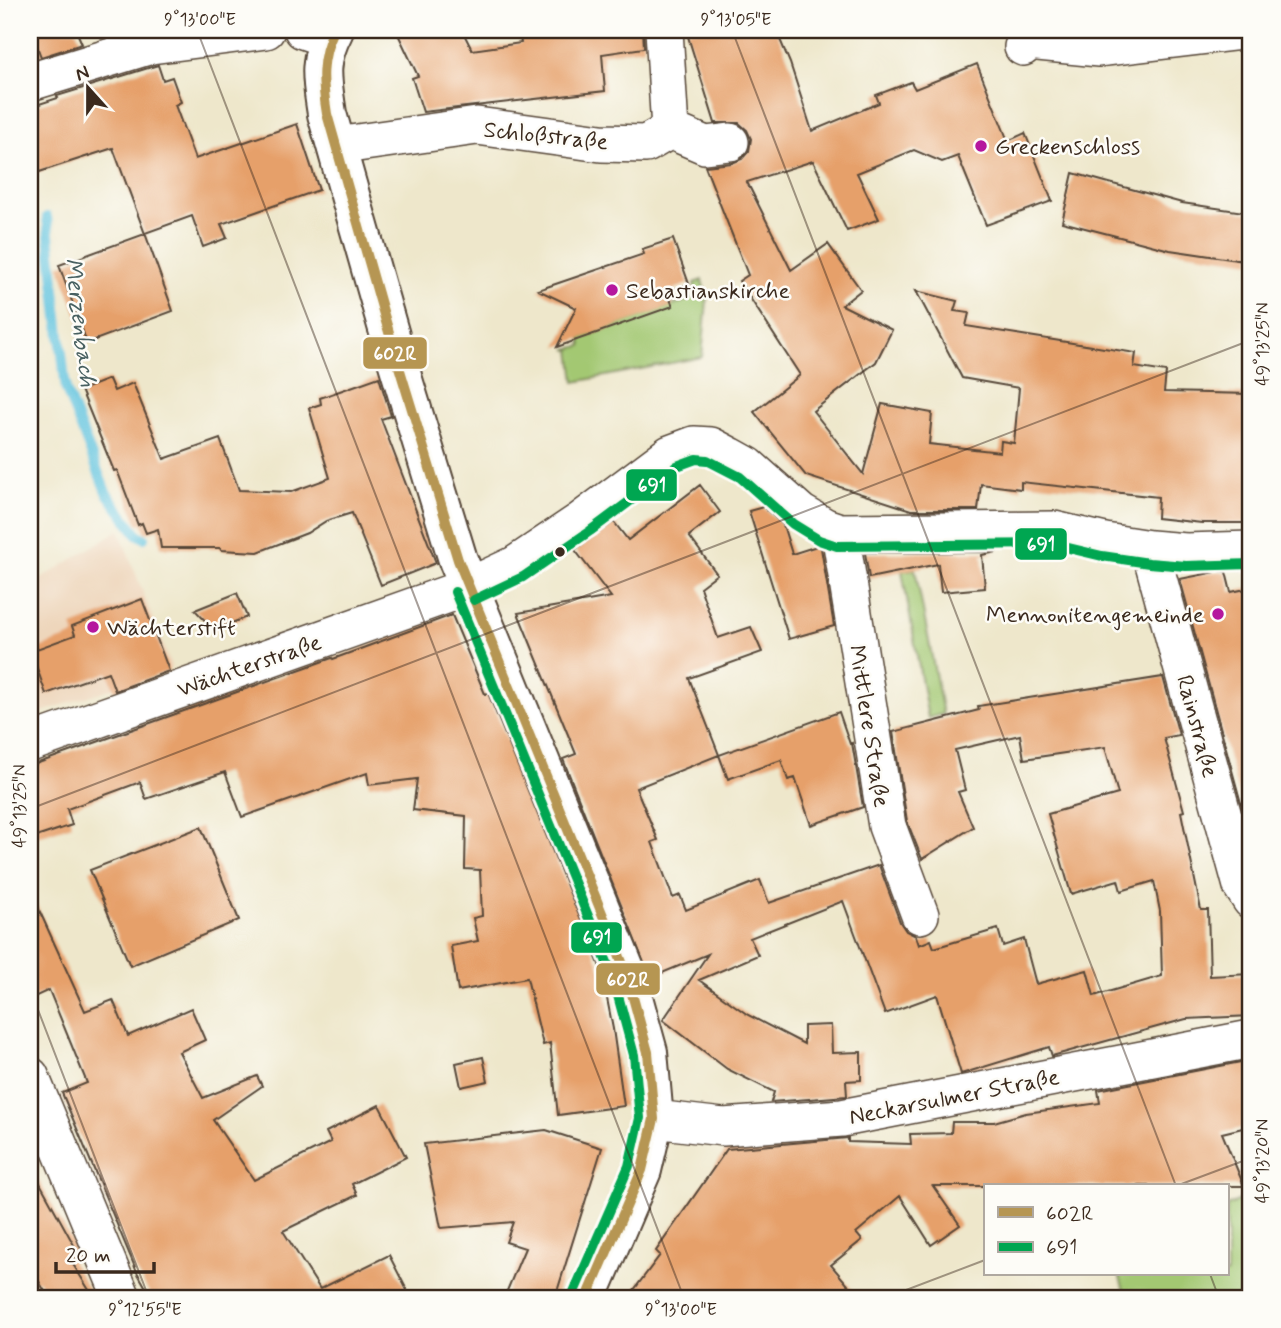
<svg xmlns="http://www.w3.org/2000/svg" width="1281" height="1328" font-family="Mynerve,sans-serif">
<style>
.built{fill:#eed6bb}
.green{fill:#a3c872;stroke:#6f7948;stroke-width:2}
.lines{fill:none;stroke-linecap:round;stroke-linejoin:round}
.stream{stroke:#60c3de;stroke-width:10}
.building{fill:#e6a06b}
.minor-casing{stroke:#564638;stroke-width:40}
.secondary-casing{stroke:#564638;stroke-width:42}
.minor{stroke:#fff;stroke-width:37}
.secondary{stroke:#fff;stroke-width:38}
.bus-1-casing{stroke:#fdfcf7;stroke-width:16}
.bus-2-casing{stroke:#fdfcf7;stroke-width:16}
.bus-1{stroke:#b69652;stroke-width:10}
.bus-2{stroke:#00a651;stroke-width:10}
.ticks{fill:none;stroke:#3b2a1e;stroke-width:2;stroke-opacity:0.45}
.poi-dot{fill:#b5179e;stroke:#fdfcf7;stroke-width:2.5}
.bus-dot{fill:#3b2a1e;stroke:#fdfcf7;stroke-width:2.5}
.labels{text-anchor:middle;stroke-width:5;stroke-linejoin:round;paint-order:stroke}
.street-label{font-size:23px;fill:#3b2a1e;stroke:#fdfcf7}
.poi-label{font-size:23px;fill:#3b2a1e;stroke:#fdfcf7;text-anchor:start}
.water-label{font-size:24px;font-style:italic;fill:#486061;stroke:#fdfcf7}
.line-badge{stroke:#fdfcf7;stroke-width:2.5}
.badge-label{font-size:19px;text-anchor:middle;font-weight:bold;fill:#fff}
.neatline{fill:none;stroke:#3b2a1e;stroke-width:2.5}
.ticks-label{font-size:18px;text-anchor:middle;fill:#3b2a1e}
</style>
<rect width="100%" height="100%" fill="#fdfcf7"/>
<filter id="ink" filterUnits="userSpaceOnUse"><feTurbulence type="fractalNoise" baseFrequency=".0143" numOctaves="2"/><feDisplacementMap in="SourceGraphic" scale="14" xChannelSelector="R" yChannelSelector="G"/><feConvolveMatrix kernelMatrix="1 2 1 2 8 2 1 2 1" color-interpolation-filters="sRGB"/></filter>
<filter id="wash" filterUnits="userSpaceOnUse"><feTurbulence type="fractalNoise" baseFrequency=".00686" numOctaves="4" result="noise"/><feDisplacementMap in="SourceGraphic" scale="28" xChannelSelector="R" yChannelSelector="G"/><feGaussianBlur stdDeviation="1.57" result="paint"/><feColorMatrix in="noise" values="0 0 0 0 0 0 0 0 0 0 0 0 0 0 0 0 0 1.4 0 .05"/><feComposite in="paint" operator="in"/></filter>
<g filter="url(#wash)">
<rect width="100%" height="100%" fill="#eee7cb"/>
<!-- built -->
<path class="built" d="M119 530 172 668 30 716V586Z"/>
<!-- green -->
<path class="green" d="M702 280 707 300 702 357 575 382 571 350 566 349 582 346 581 338 696 297 694 283Z
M915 569 943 714 928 718 902 571Z
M1251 1195V1298H1123L1126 1297 1119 1274H1227V1206Z"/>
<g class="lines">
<!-- stream -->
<path class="stream" d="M47 217 66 390 106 492 137 534 144 538"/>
</g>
<g id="blocks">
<!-- building -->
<path class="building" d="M31 30H76L82 44 41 57Z
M396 30H462L472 50 521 43 519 30H643L644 48 602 54 605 91 423 112 412 78 418 76Z
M686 30H776L790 63 812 131 879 103 876 95 911 82 915 89 977 64 1008 141 1025 133 1052 201 986 225 958 156 942 162 914 150 857 173 879 219 847 231 813 161 747 182 791 270 828 244 861 290 842 305 892 330 876 362 813 411 863 474 882 404 932 413 929 444 1000 452 1001 441 1014 443 1019 388 962 378 916 291 957 301 954 311 969 313 966 326 1136 353 1134 367 1166 372 1164 392 1251 394V523H1202L1157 518 1158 497 1021 482V489L981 484 978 510H911L806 476 754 412 800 375 739 281 748 275 705 166 732 163 742 159 749 151 751 139 747 130 739 123H715Z
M158 65 163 80 172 77 181 102 175 105 195 159 297 124 319 190 221 224 227 238 203 247 192 216 145 233 173 311 87 343 59 265 145 234 113 148 30 175V107L58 98 57 96Z
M1073 173 1182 203 1251 213V262L1170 250 1062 222Z
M673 239 689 284 667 292 673 306 557 347 576 308 538 290 644 254 642 249Z
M379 377 391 416 381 419 436 563 381 585 352 513 326 521 307 533 258 552 221 550 220 548H161L158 529 146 533 142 523 138 525 117 470 114 471 81 390 109 379 114 391 133 383 164 459 220 439 239 490 291 492 330 478 309 408 321 404 320 398Z
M700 485 720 512 689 536 717 574 700 587 718 638 751 627 762 652 689 678 719 755 636 788 658 840 652 842 673 898 680 895 686 910 760 880 769 903 879 865 900 922 906 931 916 936 919 945 931 940 934 948 998 929 1003 946 1024 939 1036 984 1087 970 1094 996 1162 976 1160 911 1154 881 1121 891 1118 880 1071 894 1048 814 1118 794 1105 747 1024 759 1020 735 955 750 965 790 958 792 973 827 922 859 907 821 893 732 979 710 978 706 1163 677 1179 735 1164 738 1184 811 1181 812 1201 910H1208L1210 976 1251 974V1016L1186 1019 1052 1056 1049 1047 961 1074 937 995 885 1014 843 901 750 938 758 955 699 980 748 1015 804 1044V1026L831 1025 832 1053 861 1052V1080L846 1081 847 1096 771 1102 774 1092 727 1069 663 1020 708 954 650 978 563 759 576 754 518 613 611 597 575 550 614 522 628 540Z
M763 507 783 525 792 554 817 546 821 548 834 626 789 639 749 511Z
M997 552 982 555 985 588 941 592 938 564 869 578 865 553Z
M1216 572H1226L1231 592 1251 588V840L1180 579Z
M237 593 247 617 214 630 195 610Z
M142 599 169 671 115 691 108 672 46 694 31 651 75 635 72 626Z
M452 615 485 694 488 693 603 974 602 973 613 1029 624 1106 558 1115 550 1043 543 1045 527 978 458 991 451 946 478 941 473 918 482 916 480 870 465 869 466 816 413 810 417 779 369 785 367 773 242 817 225 772 146 799 140 782 67 809 72 825 30 839V766L332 658 333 659Z
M839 712 850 744 852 743 863 807 811 825 795 778 788 780 781 760 728 779 719 755Z
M201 827 239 920 130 966 90 870Z
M30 890 85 1011 113 1000 128 1036 191 1008 205 1040 179 1052 203 1098 257 1076 262 1086 213 1120 254 1180 331 1142 326 1132 379 1105 406 1157 352 1184 357 1195 283 1231 320 1289 389 1255 411 1298H152L137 1272 62 1093 87 1083 49 990 30 999Z
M483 1057 488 1081 461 1087 456 1063Z
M1251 1060V1126L1222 1133 1244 1186H933L960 1225 931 1245 900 1196 856 1233 862 1240 831 1265 859 1298H628L660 1255 656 1251 727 1149 848 1138V1142L911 1144 910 1134 951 1133 952 1122H994L1026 1113 1100 1103 1098 1090Z
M546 1130 602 1148 555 1298H504L525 1248 506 1242 513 1222 441 1228 424 1144Z
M30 1165 80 1256 71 1261 94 1298H49L38 1280 30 1285Z"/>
</g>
</g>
<g filter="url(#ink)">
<use href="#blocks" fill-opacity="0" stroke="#564638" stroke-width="2"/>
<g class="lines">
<!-- minor casing -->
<g class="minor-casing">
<path id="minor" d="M303 30 329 39
M664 30 670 130
M1023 47 1028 41 1099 48 1251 30
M30 82 151 45 266 30
M670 130 705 145 730 142
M336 146 477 126 601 143 646 144 670 130
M840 532 887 826 920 915
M1150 549 1242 886 1251 900
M30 743 468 587 515 565 582 520 670 454 694 445 711 446 730 456 748 466 801 513 825 527 840 532 1054 530 1105 542 1150 549 1186 552 1251 550
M30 1076 122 1298
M654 1119 723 1127 842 1118 1251 1039"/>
</g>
<!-- secondary casing -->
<g class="secondary-casing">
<path id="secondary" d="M334 30C317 62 322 80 327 114L396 357 458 560 626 972 648 1052 654 1119 642 1170 587 1298"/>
</g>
<!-- minor -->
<use href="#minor" class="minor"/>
<!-- secondary -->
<use href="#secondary" class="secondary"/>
<!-- bus-1 casing -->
<g class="bus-1-casing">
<path id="bus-1" d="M334 30C320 59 322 83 327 114L396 357 458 560 626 972 648 1052 654 1119 642 1170 587 1298"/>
</g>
<!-- bus-2 casing -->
<g class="bus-2-casing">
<path id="bus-2" d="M455 592 613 977 634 1055 640 1118 629 1166 574 1292
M474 600 523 577 590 531 677 466 696 459 707 460 740 477 793 524 819 540 837 546 1052 544 1102 556 1149 563 1186 566 1251 564"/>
</g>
<!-- bus-1 -->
<use href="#bus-1" class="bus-1"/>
<!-- bus-2 -->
<use href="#bus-2" class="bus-2"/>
</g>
</g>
<!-- ticks -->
<path class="ticks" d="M197 30 684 1298M732 30 1176 1186M30 809 1251 340M30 989 149 1298M1176 1186 1251 1158M1210 1274 1219 1298M885 1298 985 1260"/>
<!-- markers -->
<g class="poi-dot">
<circle cx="981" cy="146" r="7"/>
<circle cx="612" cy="290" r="7"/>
<circle cx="1218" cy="614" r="7"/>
<circle cx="93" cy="627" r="7"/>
</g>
<circle class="bus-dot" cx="560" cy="552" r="6"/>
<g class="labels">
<!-- street labels -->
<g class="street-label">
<text transform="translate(546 135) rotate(6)" y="8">Schloßstraße</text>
<text transform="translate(249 665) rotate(-19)" y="8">Wächterstraße</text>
<text transform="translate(870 726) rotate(81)" y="8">Mittlere Straße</text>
<text transform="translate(1198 726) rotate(75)" y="8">Rainstraße</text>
<text transform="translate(954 1096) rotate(-11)" y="8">Neckarsulmer Straße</text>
</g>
<!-- poi labels -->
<g class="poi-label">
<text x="995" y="154">Greckenschloss</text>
<text x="626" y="298">Sebastianskirche</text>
<text x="1204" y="622" text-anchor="end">Mennonitengemeinde</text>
<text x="107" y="635">Wächterstift</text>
</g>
<!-- water labels -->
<g class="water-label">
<text transform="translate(81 322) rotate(83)" y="8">Merzenbach</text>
</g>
</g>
<g class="line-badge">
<rect x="362" y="336" width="66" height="34" rx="7" fill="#b69652"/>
<rect x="625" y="468" width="53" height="34" rx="7" fill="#00a651"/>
<rect x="1014" y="527" width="54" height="34" rx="7" fill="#00a651"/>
<rect x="570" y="921" width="53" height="33" rx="7" fill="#00a651"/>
<rect x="595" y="962" width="66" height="34" rx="7" fill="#b69652"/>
</g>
<g class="badge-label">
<text x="395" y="360">602R</text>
<text x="652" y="492">691</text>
<text x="1041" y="551">691</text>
<text x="597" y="944">691</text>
<text x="628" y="986">602R</text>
</g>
<!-- margin -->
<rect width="1281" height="1328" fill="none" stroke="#fdfcf7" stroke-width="77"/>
<!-- legend -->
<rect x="984" y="1184" width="245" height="91" fill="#fdfcf7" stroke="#afa8a0" stroke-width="2"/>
<rect x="998" y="1207" width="35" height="10" fill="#b69652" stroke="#afa8a0" stroke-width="2"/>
<text x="1046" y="1220" font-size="21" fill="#3b2a1e">602R</text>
<rect x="998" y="1242" width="35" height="10" fill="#00a651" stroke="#afa8a0" stroke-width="2"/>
<text x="1046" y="1254" font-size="21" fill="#3b2a1e">691</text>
<!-- north arrow -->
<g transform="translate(88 88) rotate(339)" stroke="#fdfcf7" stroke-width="5" paint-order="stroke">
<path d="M0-5L12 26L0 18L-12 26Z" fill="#3b2a1e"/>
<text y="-10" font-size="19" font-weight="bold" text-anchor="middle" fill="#3b2a1e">N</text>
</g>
<!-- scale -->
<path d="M56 1262v10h98v-10" fill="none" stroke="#3b2a1e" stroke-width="3.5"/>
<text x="66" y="1262" font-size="21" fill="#3b2a1e" stroke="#fdfcf7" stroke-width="5" paint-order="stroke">20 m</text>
<rect x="38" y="38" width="1204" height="1252" class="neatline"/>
<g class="ticks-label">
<text x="200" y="25">9°13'00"E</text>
<text x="736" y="25">9°13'05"E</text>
<text transform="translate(1262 344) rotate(-90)" y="6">49°13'25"N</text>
<text transform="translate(19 806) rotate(-90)" y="6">49°13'25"N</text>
<text transform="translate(1262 1161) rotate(-90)" y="6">49°13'20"N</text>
<text x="145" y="1315">9°12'55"E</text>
<text x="681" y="1315">9°13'00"E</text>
</g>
</svg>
